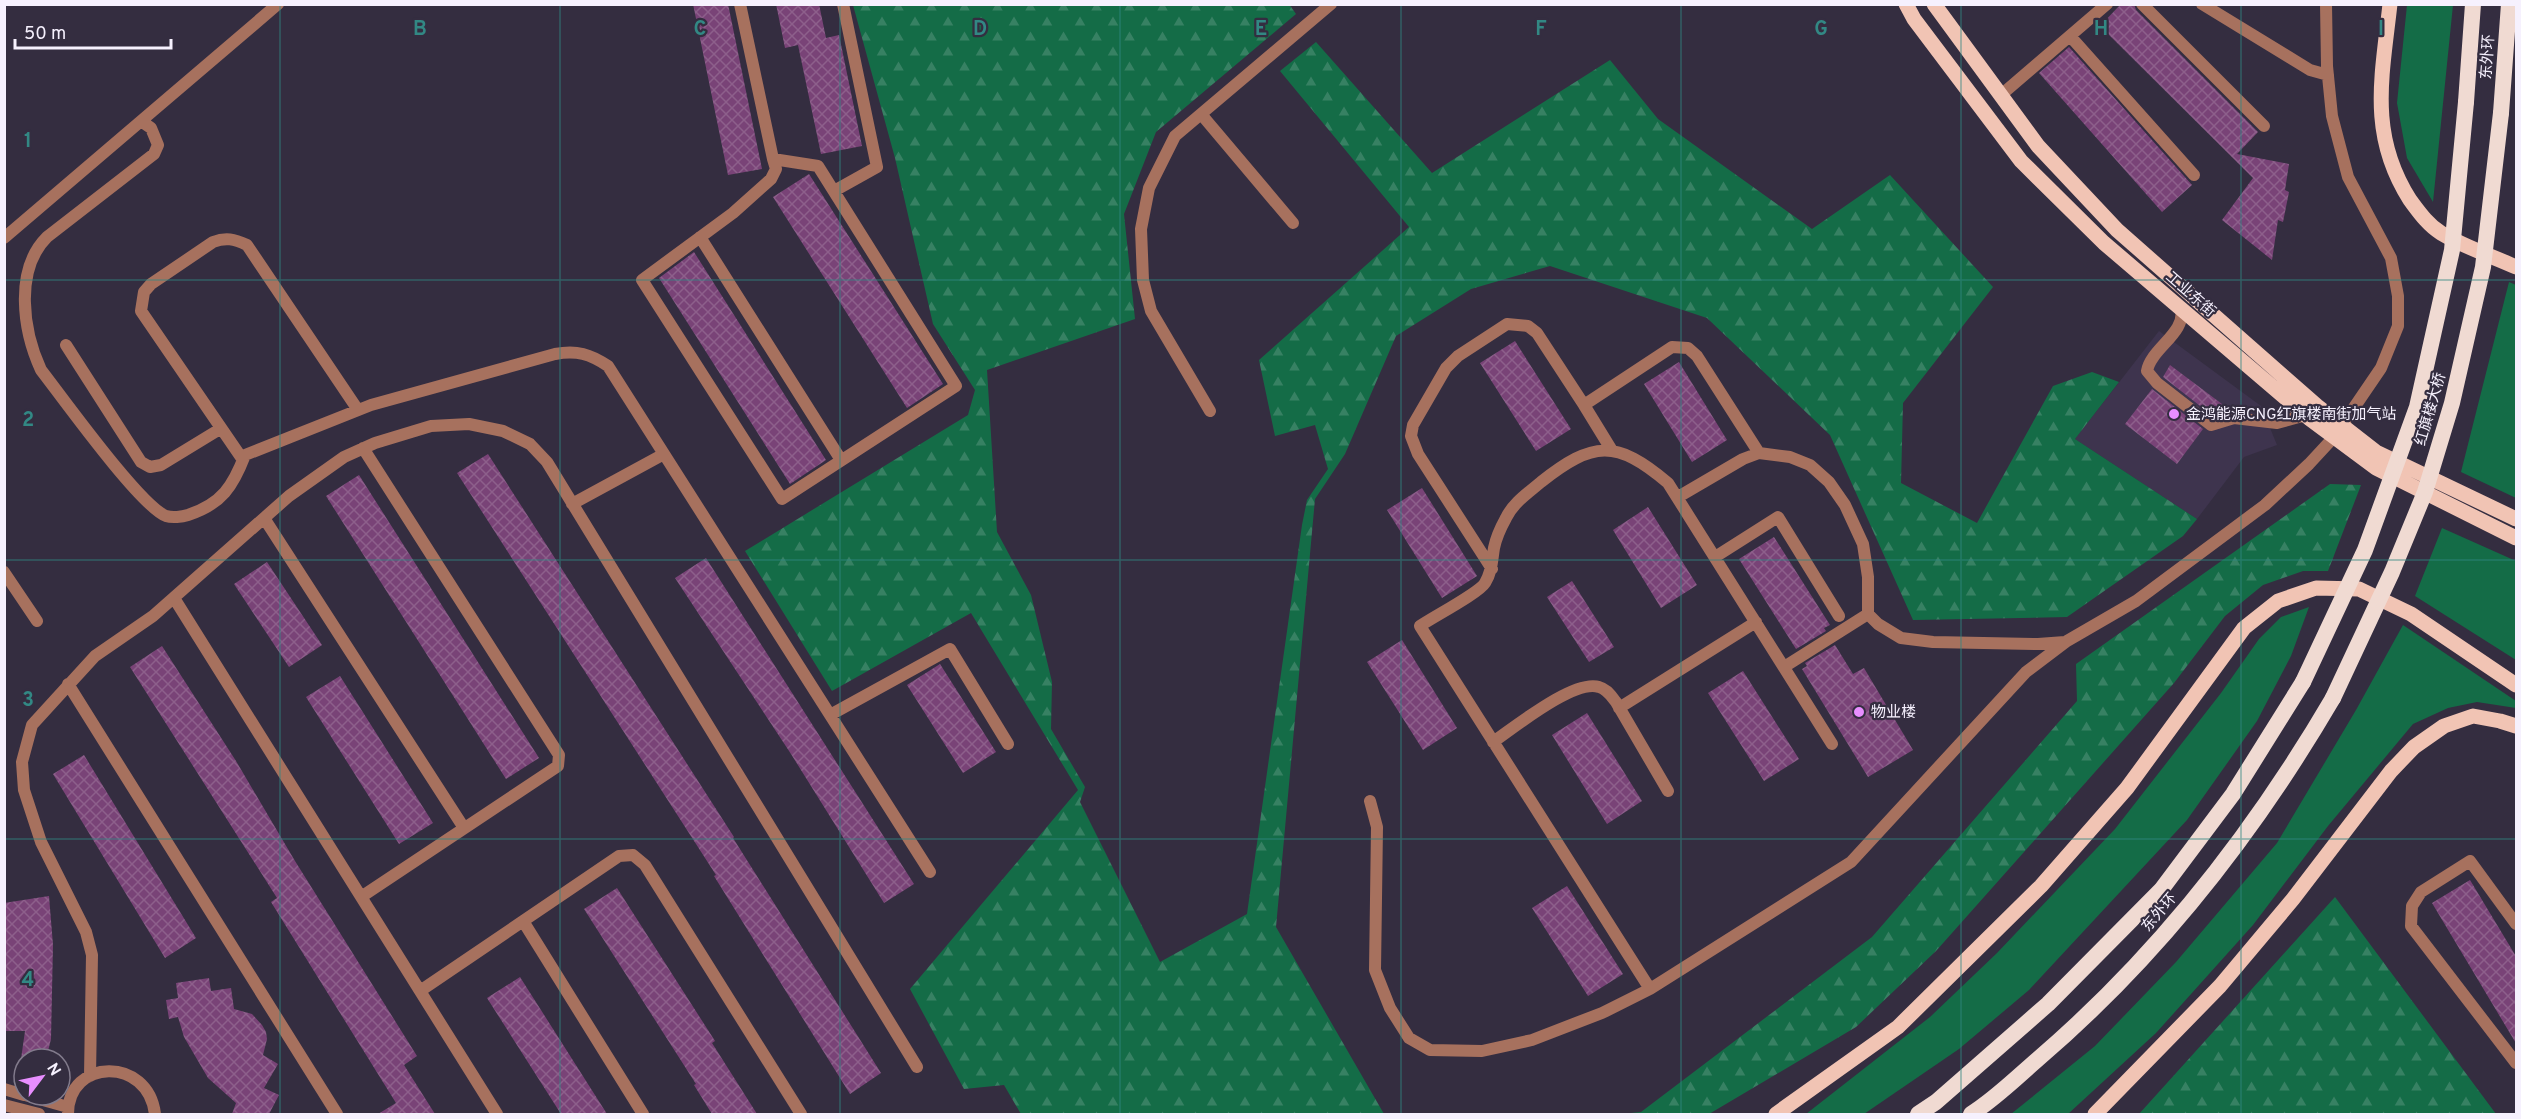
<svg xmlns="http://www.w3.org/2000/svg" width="2521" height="1119" font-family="Overpass,'Noto Sans SC',sans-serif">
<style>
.built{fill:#3e344e}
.green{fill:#146c47}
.forest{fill:url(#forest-firs)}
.building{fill:url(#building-cross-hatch)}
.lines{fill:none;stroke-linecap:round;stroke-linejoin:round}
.service{stroke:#a7715e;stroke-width:12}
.minor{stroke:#a7715e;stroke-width:12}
.primary{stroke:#f1c4b4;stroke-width:15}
.trunk{stroke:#f0dad2;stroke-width:16}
.trunk-bridge{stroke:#f0dad2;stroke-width:16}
.grid{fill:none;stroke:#328884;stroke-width:1.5;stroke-opacity:0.55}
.poi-dot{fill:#e88eff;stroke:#342d40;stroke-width:2}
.labels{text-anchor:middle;stroke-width:4.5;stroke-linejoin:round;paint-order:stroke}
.street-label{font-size:15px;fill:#f6f1fe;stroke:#342d40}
.poi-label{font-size:15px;fill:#f6f1fe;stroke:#342d40;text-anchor:start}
.grid-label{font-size:20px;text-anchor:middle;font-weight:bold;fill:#328884;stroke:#342d40;stroke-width:4.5;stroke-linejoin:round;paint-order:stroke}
</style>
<defs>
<pattern id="forest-firs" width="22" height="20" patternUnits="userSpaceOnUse" patternTransform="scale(1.5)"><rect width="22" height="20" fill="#146c47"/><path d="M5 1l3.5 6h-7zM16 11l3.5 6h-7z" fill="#378163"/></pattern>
<pattern id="building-cross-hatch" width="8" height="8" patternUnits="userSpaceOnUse" patternTransform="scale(1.5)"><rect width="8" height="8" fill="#794377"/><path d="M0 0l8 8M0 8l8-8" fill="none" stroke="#8d5f8b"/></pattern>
</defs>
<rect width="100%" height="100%" fill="#342d40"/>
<!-- built -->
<path class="built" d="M2159 331 2261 406 2277 445 2244 457 2197 519 2075 439Z"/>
<!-- green -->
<path class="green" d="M2407 5H2453L2433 202 2407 158 2397 103Z
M2509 282 2516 285V498L2461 472Z
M2442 528 2516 561V660L2415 596Z
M2309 607 2291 656 2257 721 2187 820 2029 990 1959 1049 1864 1114H1806L1930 1017 1997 953 2115 829 2221 693 2259 639 2281 617Z
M2403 625 2516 701V708L2477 702 2448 708 2413 724 2328 826 2253 925 2156 1033 2068 1114H2011L2095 1046 2176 962 2277 843 2356 710Z"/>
<!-- forest -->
<path class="forest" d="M853 5 1289 4 1296 14 1156 132 1124 214 1135 319 987 370 997 532 1031 595 1052 682 1051 729 1085 787 1080 802 1160 962 1247 914 1302 525 1307 500 1328 469 1315 425 1275 436 1259 360 1409 227 1280 71 1316 42 1432 173 1610 60 1658 119 1812 229 1890 175 1993 287 1903 403 1901 483 1977 523 2053 386 2092 372 2119 382 2075 439 2197 519 2183 536 2067 617 1913 620 1830 435 1707 318 1550 266 1471 289 1396 336 1345 454 1315 499 1276 927 1384 1114H1021L1004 1085 964 1089 910 989 1078 790 971 613 832 691 745 551 968 415 975 390 933 324 895 158Z
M2330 484 2361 485 2328 571H2303L2263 585 2225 616 2174 683 1936 951 1856 1027 1709 1114H1621L1641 1112 1872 937 2077 701 2076 664Z
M2335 897 2496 1114H2139Z"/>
<!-- building -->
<path class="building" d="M693 4H728L762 169 728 175Z
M776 4H819L826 38 839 35 862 146 821 154 798 45 785 48Z
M2121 4H2134L2136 10 2258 132 2237 154 2289 164 2285 190 2289 192 2283 222 2278 220 2272 260 2222 220 2253 178 2100 26Z
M2069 47 2192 185 2162 212 2039 73Z
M809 174 943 384 907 408 773 197Z
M694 252 826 460 790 484 659 278Z
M1515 341 1571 429 1536 451 1480 363Z
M1679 362 1727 440 1692 462 1644 384Z
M2170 365 2222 404 2213 416 2163 377Z
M2152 389 2203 429 2177 464 2125 424Z
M488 454 734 837 733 838 881 1073 850 1094 714 876 716 875 457 473Z
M359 475 539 758 506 779 326 496Z
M1422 488 1477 576 1442 598 1387 510Z
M1648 507 1697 585 1661 608 1613 530Z
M1774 537 1830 625 1824 628 1826 631 1796 649 1739 559Z
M706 558 914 884 884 903 791 754 675 578Z
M267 562 322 645 289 667 234 584Z
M1572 581 1614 647 1589 662 1547 597Z
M1402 640 1457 728 1423 750 1367 662Z
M1835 645 1853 674 1864 668 1913 750 1868 777 1802 669 1807 666 1805 663Z
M162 646 236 761 295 861 417 1056 404 1065 435 1114H378L396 1103 271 902 277 898 130 667Z
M940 664 996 752 963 773 907 685Z
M1743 671 1799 759 1764 781 1708 693Z
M340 676 433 823 399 844 306 697Z
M1587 713 1642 801 1607 824 1552 735Z
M84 755 196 938 165 958 53 774Z
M2470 880 2517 958V1045L2432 903Z
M1567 886 1623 974 1588 996 1532 908Z
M617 888 715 1041 712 1043 757 1114H712L694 1085 696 1084 584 909Z
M49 896 53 945 51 1039 46 1059H21L25 1031H4V903Z
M520 977 607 1114H561L487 998Z
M209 978 211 991 231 988 234 1009 252 1014 262 1025 266 1032 267 1039 263 1055 278 1064 264 1088 279 1095 269 1114H232L236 1103 208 1078 184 1037 178 1017 169 1019 166 1000 178 998 176 983Z"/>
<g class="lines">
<!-- service -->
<path class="service" d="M1201 114 1293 223
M2181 308C2187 333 2151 348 2147 371L2157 383 2211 425 2234 418 2277 423 2306 415
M1210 411 1151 311 1143 280 1141 229 1149 188 1175 136 1331 4"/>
<!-- minor -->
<path class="minor" d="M740 4 773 159 776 169 771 179 733 213 642 280 782 499 956 386 818 166 773 159
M2142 4 2264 126
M2202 4 2310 70 2328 75
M2070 36 2194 175
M2001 95 2107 4
M141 121 278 4
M834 191 877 167 843 4
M700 237 841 460
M4 238 141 121 151 128 158 145 154 154 47 237C14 270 23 331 41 370 62 397 140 506 166 516 172 518 182 517 188 515 222 504 233 486 245 455L371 405 555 354C577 350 590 354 608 366L930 872
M66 345 141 462 150 467 161 465 220 429
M1611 449 1584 405 1672 347 1688 348 1697 356 1759 453
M243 460 141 311 144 292 151 284 213 242C226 237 234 239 247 245L358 410
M1678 497 1743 459 1759 453 1790 457 1810 465 1829 482 1845 505 1863 544 1868 577V614L1878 624 1901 638 1933 642 2038 644 2065 642
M572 504 664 454
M264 518 464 828
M1715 557 1778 517 1839 616
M1492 569 1418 454 1411 436 1413 425 1446 368 1458 356 1507 324 1528 326 1537 333 1584 405
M4 572 37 621
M174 598 497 1114
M1784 667 1868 614
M68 684 337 1114
M1619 708 1756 622
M830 715 950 649 1008 744
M1493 742C1515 727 1574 679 1599 687 1607 689 1611 696 1616 702L1668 791
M1370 801 1377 827 1375 970 1390 1008 1409 1038 1430 1050 1482 1051 1532 1040 1602 1013 1650 989 1851 862 2026 672 2067 641 2136 601 2265 505 2309 464 2334 437 2381 368 2398 326V296L2391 258 2348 177 2332 116 2327 66 2326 4
M361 897 558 766 559 755 363 448
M523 921 643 1114
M2516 924 2470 861 2421 892 2412 906 2411 926 2516 1063
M1650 989 1420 626C1433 617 1479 593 1485 583 1492 572 1492 560 1494 548 1496 538 1501 527 1506 518 1513 503 1528 493 1541 482 1593 441 1616 439 1668 483L1832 744
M420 991 619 856 633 855 645 865 801 1114
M90 1076 92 955 86 932 41 842 24 790 22 762 32 725 95 656 153 616 289 496 344 457 375 443 431 426 469 424 503 431 530 444 547 462 917 1067
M4 1089 24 1095
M25 1095 68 1107
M4 1105 39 1114
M68 1114C68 1058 148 1056 155 1114"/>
<!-- primary -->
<path class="primary" d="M1906 4 1914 19 2021 161 2104 243 2310 419 2376 468 2516 538
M1934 4 2038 146 2117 230 2317 406 2376 452 2516 519
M2390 4C2382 77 2368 134 2410 200 2419 212 2428 225 2441 233 2464 247 2492 256 2516 267
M1776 1114 1898 1027 2041 886 2127 788 2244 628 2278 601 2316 588 2359 589 2411 614 2516 685
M2095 1114 2220 986 2293 899 2391 771 2414 747 2444 726 2473 716 2500 721 2516 726"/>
<!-- trunk -->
<path class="trunk" d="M2466 102 2473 4
M2501 113 2509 4
M1918 1114 1936 1102 2048 1004 2161 890 2233 794 2303 682
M1971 1114C1995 1099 2016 1078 2038 1059 2157 957 2254 833 2333 698"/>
<!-- trunk-bridge -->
<path class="trunk-bridge" d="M2303 682 2365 550 2417 407 2452 250 2466 102
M2333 698 2392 572 2425 492 2452 403 2483 267 2501 113"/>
</g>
<!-- grid -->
<path class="grid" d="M280 4V1114M560 4V1114M840 4V1114M1120 4V1114M1401 4V1114M1681 4V1114M1961 4V1114M2241 4V1114M4 280H2516M4 560H2516M4 839H2516"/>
<!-- markers -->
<g class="poi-dot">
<circle cx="2174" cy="414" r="6"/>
<circle cx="1859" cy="712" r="6"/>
</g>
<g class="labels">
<!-- street labels -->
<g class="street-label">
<text transform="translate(2487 57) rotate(-86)" y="5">东外环</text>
<text transform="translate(2191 294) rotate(41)" y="5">工业东街</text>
<text transform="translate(2430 409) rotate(-74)" y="5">红旗楼大桥</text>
<text transform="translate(2159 912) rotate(-50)" y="5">东外环</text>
</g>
<!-- poi labels -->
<g class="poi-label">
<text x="2186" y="419">金鸿能源CNG红旗楼南街加气站</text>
<text x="1871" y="717">物业楼</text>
</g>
</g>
<g class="grid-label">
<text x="420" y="35">B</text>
<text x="700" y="35">C</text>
<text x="980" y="35">D</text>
<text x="1261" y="35">E</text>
<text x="1541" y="35">F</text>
<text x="1821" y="35">G</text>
<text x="2101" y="35">H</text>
<text x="2381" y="35">I</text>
<text x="28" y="147">1</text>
<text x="28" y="426">2</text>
<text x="28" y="706">3</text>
<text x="28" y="986">4</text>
</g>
<!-- border -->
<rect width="2521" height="1119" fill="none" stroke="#f6f1fe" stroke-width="12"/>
<!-- north arrow -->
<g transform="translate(42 1077) rotate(58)"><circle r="28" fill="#342d40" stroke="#827b8c" stroke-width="1.5"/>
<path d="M0-4.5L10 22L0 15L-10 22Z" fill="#e88eff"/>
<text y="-9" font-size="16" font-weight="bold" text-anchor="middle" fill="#f6f1fe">N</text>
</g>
<!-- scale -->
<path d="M15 39v9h156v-9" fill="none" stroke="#f6f1fe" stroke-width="3"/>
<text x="24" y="39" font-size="18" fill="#f6f1fe" stroke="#342d40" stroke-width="4.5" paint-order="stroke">50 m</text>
</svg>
